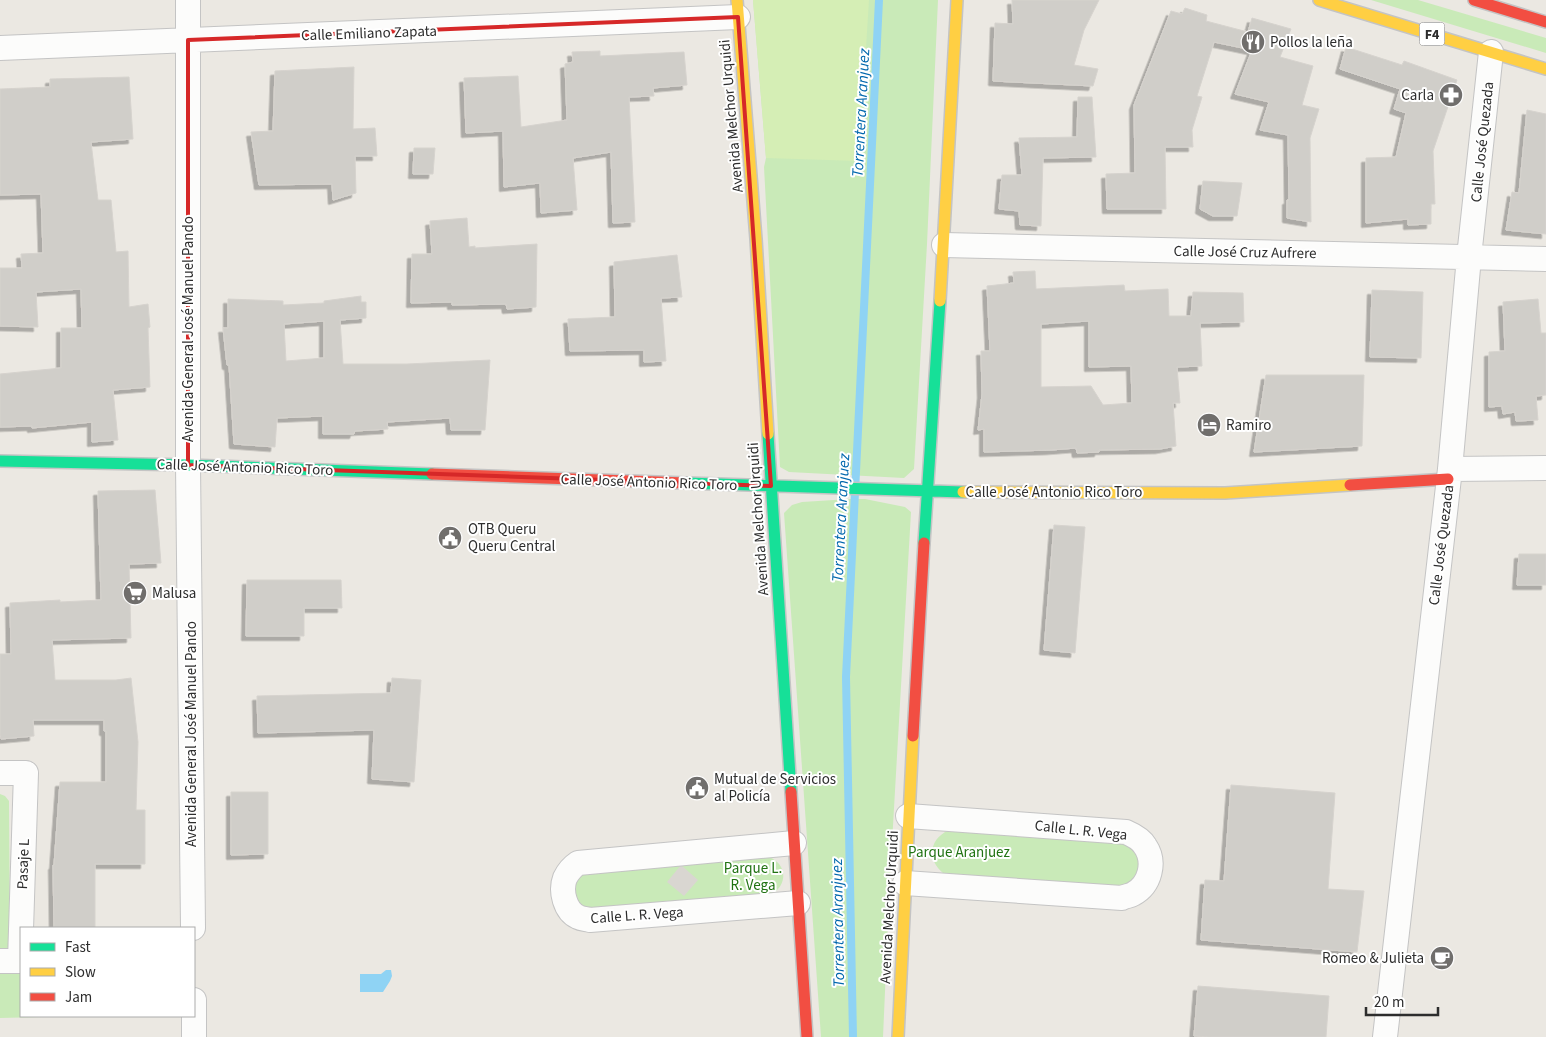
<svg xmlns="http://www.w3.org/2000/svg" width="1546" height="1037" font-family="'Source Sans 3',sans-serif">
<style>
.green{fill:#c9eab8}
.pitch{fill:#d5eeb5}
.plaza{fill:#d9d6d1}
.water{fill:#8fd3f4}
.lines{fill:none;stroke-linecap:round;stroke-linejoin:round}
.stream{stroke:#8fd3f4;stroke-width:8}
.building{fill:#d0cec9;stroke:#d6d3ce;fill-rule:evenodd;filter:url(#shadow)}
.street-casing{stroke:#c4c4c4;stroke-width:26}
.fast-casing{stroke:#c4c4c4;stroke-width:14}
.slow-casing{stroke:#c4c4c4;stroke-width:14}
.jam-casing{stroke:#c4c4c4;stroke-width:14}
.street{stroke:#fcfcfb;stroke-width:24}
.fast{stroke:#16e098;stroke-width:11}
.slow{stroke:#ffcf43;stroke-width:11}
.jam{stroke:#f24e42;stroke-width:11}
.marked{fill:none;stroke:#d62828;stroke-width:4;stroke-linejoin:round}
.labels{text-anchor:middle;stroke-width:4;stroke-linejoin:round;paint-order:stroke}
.shield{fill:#fff;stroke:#6c6c6c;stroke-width:1}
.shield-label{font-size:14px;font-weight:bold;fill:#2d2d2d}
.street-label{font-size:15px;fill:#2d2d2d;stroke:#fff}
.poi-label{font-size:15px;fill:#2d2d2d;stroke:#fff;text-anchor:start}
.park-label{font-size:15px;fill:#217313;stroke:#fff}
.water-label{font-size:16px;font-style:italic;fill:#0067ad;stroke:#fff}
</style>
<defs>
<filter id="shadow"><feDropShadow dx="-4.5" dy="4.5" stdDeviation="0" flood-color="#0004"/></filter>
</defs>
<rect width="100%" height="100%" fill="#ebe8e2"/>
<!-- green -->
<path class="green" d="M753 0H938L927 244 914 469 904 478 789 472 780 467 764 167 766 158Z
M1371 0H1418L1546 38V53Z
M850 499H865L905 507 911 512 890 878 883 1037H821L784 513 792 505 802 502Z
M0 794 5 796 9 801 10 946 3 951H0Z
M949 830 1124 842C1128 846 1134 849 1136 854 1144 868 1134 882 1120 886L947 876C927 863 927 840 949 830Z
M769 857C787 864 788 884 772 894L585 909 574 902 572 878 576 873Z
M0 973H21V1016L42 1017 0 1018Z"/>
<!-- pitch -->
<path class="pitch" d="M753 0H869L859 161 766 158Z"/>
<!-- plaza -->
<path class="plaza" d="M681 865 698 880 684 896 667 882Z"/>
<!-- water -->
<path class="water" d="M386 970H391L392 976 390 981 383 992H360V974H381Z"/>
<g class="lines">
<!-- stream -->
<path class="stream" d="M853 1037 846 677 879 0"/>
</g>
<!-- building -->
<path class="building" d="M1012 0H1099L1084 30 1074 65 1098 69 1093 86 993 81 995 23 1013 24Z
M1185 8 1207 15 1206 21 1248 32 1252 18 1291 29 1280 57 1313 66 1302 105 1319 109 1310 138 1311 222 1287 218V200H1289L1288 135 1260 130 1269 102 1235 94 1252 50 1214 42 1197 96 1202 97 1192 130 1193 147H1165L1166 209H1107L1106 174 1135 173 1134 105 1171 11 1182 14Z
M1346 47 1402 65 1404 61 1457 80 1433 151 1435 204H1431V224L1408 225V219L1366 223V158L1396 157 1406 113 1394 109 1400 89 1340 69Z
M600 51V56L684 52 687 85 653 88 654 96 629 97 635 222 613 223 611 152 573 158 577 210 541 213 540 183 504 187 503 131 466 133 464 78 518 76 521 127 567 120 565 64 573 62 572 52Z
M354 67 353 129 375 128 377 156H355L356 193 333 200 332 184 259 185 251 132 273 131 275 71Z
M129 77 133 139 91 142 98 200H111L116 252 128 251 129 307 148 304 150 327 148 328 150 387 113 390 118 440 92 442V422L32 428V426L0 427V374L61 368V328H82L81 289 36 292 38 327 0 326V268H22L21 254 43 253 41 194 0 195V89L50 87V79Z
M1078 97H1092L1096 157 1043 158 1041 226 1020 225 1019 211 999 209 1002 175H1022L1019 138 1077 137Z
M1527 110 1546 114V234L1506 230 1512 192 1519 193Z
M414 148H435L433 174H413Z
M1203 181 1242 183 1237 216H1213L1200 209Z
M467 218 469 247 475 246V248L537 244 536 307 507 309 506 304 452 305V302L411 303 412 254H432L430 221Z
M677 255 682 297 661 298 666 361 644 362V350L570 351 568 319 615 317 614 262Z
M1035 271 1036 289 1124 285 1125 291 1168 289 1169 316H1191L1193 292 1243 293 1244 322 1200 323 1202 366 1177 367 1180 403H1173L1176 446 1160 449 1099 450V452L1077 453 1076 448 1051 450 984 452V429L978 430 982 394 981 351H990L987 286 1014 283 1013 272ZM1089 321V367L1131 366 1132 403 1103 405 1091 386 1041 387V324Z
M1372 290 1423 292 1421 358 1370 357Z
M361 296V302H366V318L340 320 343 364H407L490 360 485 430H451L450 418 387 422 388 429 355 431 354 434H323V416L277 418 275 447 234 444 229 365H227L223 328H228V299L283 301V305L324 303V301ZM324 321V358L286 361 284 324Z
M1538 299 1541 333H1546V395L1536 396 1538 420 1516 421 1515 412 1503 414 1502 406 1489 407V352L1505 351 1503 302Z
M1266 375H1364L1362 446 1254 452Z
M155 490 161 563 129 564 131 638 52 640 55 680H116L131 678 138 742 136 810H145V864H95V928H54L53 865H54L60 782H106V731H104V720H33L34 736 1 739 0 734V654H11L10 603 60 600V602L101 600 98 491Z
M1054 525 1085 527 1075 653 1044 650Z
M1519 554H1546V585H1517Z
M247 580H341L342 608H304V636H246Z
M392 678 421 680 414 782 372 779 374 730 258 733 257 696 391 693Z
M1231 785 1335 793 1328 889 1364 891 1357 952 1201 940 1205 880 1224 881Z
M231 792H268V854L231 855Z
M1198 986 1329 996 1326 1037H1211L1194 1036Z"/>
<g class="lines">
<!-- street casing -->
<g class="street-casing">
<path id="street" d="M188 0V465L193 928
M0 48 738 17
M944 245 1546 259
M1450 469 1546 468
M0 773H26L20 961H0
M794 843 578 863C572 867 568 872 565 878 560 891 565 911 578 917 582 919 587 919 590 920L798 903
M905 883 1122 898C1125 896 1130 896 1133 894 1150 885 1156 862 1145 846 1141 839 1133 835 1126 832L908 816
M194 1000V1037
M1385 1037 1450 469 1469 257 1491 52"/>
</g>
<!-- fast casing -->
<g class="fast-casing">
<path id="fast" d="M768 434 791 792
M0 461 188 465 432 474
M686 483 963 492
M924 543 940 301"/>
</g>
<!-- slow casing -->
<g class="slow-casing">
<path id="slow" d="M737 0 756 239 768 434
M1319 0 1546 69
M940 301 957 0
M963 492 1225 493 1350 485
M898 1037 913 736"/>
</g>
<!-- jam casing -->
<g class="jam-casing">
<path id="jam" d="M1474 0 1546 22
M432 474 686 483
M1350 485 1448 479
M913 736 924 543
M791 792 807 1037"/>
</g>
<!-- street -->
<use href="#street" class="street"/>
<!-- fast -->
<use href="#fast" class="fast"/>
<!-- slow -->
<use href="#slow" class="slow"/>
<!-- jam -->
<use href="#jam" class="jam"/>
</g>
<!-- marked area -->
<path class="marked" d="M738 17 771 486 188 465V40Z"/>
<!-- icons -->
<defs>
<g id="restaurant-disc" transform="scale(1.25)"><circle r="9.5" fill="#706e6c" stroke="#fff"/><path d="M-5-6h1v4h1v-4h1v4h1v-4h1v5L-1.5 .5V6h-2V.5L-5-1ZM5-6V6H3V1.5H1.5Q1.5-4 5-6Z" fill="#fff"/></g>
<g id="pharmacy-disc" transform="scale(1.25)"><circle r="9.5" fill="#706e6c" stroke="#fff"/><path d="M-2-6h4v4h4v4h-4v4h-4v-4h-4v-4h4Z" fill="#fff"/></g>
<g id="hotel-disc" transform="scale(1.25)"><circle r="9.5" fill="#706e6c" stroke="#fff"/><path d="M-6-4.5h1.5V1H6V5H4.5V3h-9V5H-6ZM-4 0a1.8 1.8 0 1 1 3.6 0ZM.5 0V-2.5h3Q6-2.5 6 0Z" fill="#fff"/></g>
<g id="civic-disc" transform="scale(1.25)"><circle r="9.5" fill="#706e6c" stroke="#fff"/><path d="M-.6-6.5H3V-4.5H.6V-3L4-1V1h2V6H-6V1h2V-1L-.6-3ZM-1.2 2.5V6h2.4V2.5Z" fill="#fff"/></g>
<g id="supermarket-disc" transform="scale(1.25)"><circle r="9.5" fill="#706e6c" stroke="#fff"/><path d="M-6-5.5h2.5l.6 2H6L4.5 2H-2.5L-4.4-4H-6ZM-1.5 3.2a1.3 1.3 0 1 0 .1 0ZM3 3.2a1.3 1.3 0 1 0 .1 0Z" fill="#fff"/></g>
<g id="cafe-disc" transform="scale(1.25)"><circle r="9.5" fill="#706e6c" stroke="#fff"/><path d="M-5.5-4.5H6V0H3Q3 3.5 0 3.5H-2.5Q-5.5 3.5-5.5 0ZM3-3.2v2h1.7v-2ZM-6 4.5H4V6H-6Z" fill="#fff"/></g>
</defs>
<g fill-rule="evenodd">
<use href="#restaurant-disc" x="1253" y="42"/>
<use href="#pharmacy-disc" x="1451" y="95"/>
<use href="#hotel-disc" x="1209" y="425"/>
<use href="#civic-disc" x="450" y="538"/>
<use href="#supermarket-disc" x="135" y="593"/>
<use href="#civic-disc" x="697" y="788"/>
<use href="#cafe-disc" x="1442" y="958"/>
</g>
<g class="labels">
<!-- shield labels -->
<rect class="shield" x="1419.5" y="22.5" width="25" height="23" rx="4"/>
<g class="shield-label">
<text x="1432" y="39">F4</text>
</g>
<!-- street labels -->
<g class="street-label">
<text transform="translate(369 33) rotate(-2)" y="5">Calle Emiliano Zapata</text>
<text transform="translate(731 116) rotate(-95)" y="5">Avenida Melchor Urquidi</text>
<text transform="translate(1482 142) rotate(-84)" y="5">Calle José Quezada</text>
<text transform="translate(1245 252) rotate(1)" y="5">Calle José Cruz Aufrere</text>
<text transform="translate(188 329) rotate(-90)" y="5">Avenida General José Manuel Pando</text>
<text transform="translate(245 467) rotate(2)" y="5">Calle José Antonio Rico Toro</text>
<text transform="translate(649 482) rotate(2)" y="5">Calle José Antonio Rico Toro</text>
<text x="1054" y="497">Calle José Antonio Rico Toro</text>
<text transform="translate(758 519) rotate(-94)" y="5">Avenida Melchor Urquidi</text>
<text transform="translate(1441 545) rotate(-83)" y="5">Calle José Quezada</text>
<text transform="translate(191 734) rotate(-90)" y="5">Avenida General José Manuel Pando</text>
<text transform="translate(1081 830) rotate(6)" y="5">Calle L. R. Vega</text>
<text transform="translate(23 864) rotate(-88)" y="5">Pasaje L</text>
<text transform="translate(889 907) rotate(-87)" y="5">Avenida Melchor Urquidi</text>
<text transform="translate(637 915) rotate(-4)" y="5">Calle L. R. Vega</text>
</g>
<!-- poi labels -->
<g class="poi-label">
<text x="1270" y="47">Pollos la leña</text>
<text x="1434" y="100" text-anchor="end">Carla</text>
<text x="1226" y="430">Ramiro</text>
<text x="468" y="534">OTB Queru<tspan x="468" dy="17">Queru Central</tspan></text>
<text x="152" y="598">Malusa</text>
<text x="714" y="784">Mutual de Servicios<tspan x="714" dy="17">al Policía</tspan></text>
<text x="1424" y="963" text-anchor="end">Romeo &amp; Julieta</text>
</g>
<!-- park labels -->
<g class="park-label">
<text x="959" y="857">Parque Aranjuez</text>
<text x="753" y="873">Parque L.<tspan x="753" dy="17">R. Vega</tspan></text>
</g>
<!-- water labels -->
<g class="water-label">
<text transform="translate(860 113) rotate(-87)" y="6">Torrentera Aranjuez</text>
<text transform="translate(840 518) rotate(-87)" y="6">Torrentera Aranjuez</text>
<text transform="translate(837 923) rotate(-91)" y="6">Torrentera Aranjuez</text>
</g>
</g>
<!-- legend -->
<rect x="20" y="927" width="175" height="90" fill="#ffffff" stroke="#ababab"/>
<rect x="30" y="943" width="25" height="8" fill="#16e098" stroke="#ababab"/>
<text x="65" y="952" font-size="15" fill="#2d2d2d">Fast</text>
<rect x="30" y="968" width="25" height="8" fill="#ffcf43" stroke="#ababab"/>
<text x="65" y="977" font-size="15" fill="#2d2d2d">Slow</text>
<rect x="30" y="993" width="25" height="8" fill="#f24e42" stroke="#ababab"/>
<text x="65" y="1002" font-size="15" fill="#2d2d2d">Jam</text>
<!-- scale -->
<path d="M1366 1007v8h72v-8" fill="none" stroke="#2d2d2d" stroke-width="2.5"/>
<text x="1374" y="1007" font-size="15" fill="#2d2d2d" stroke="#ffffff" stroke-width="4" paint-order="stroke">20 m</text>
</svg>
